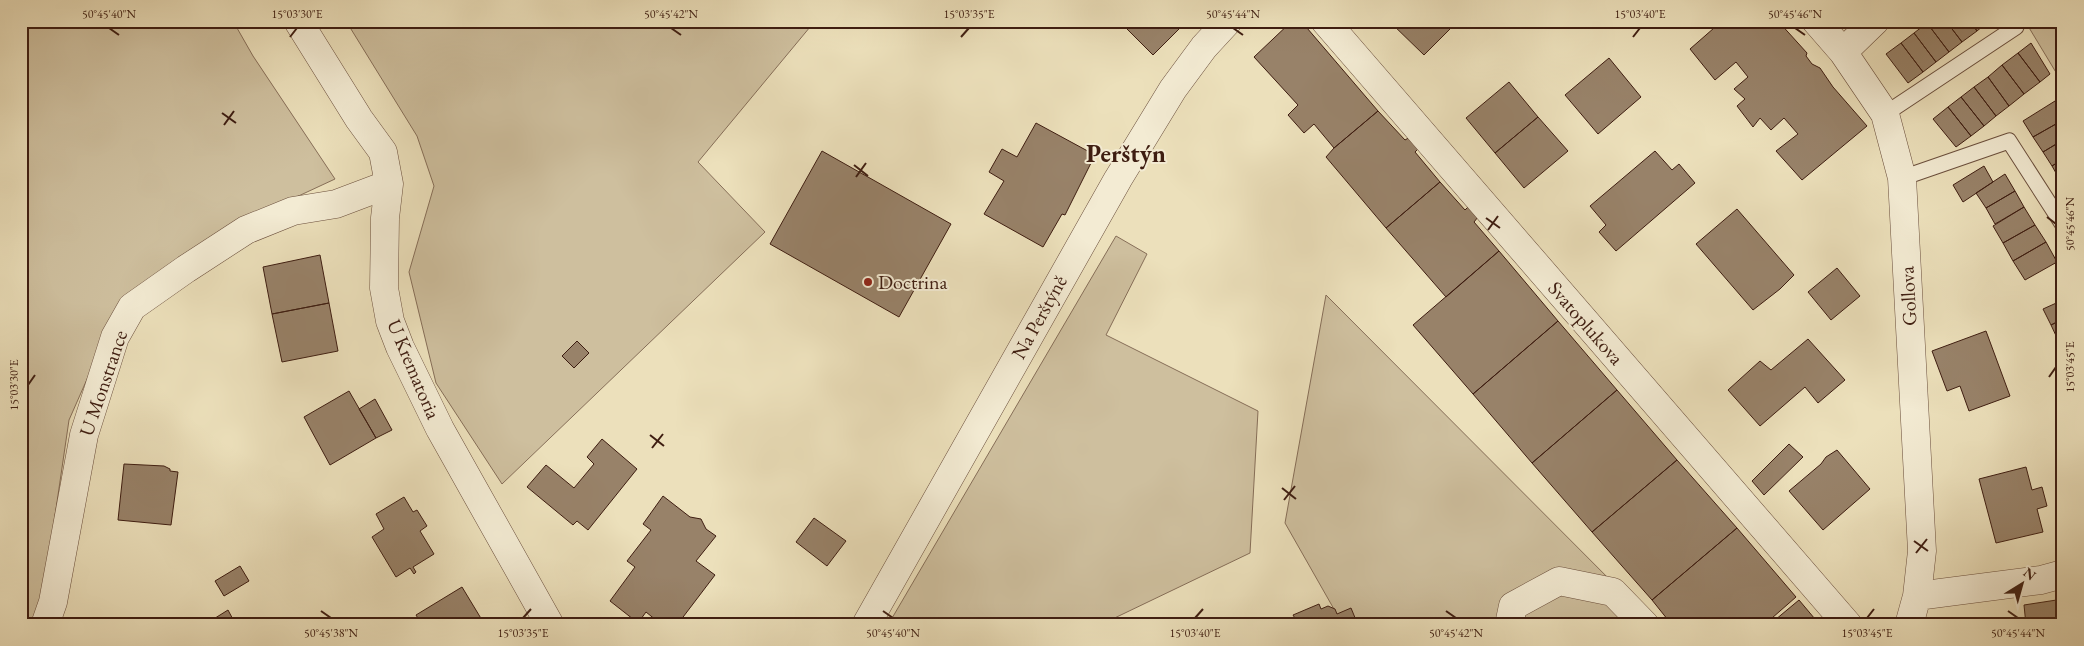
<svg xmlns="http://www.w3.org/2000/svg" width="2084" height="646" font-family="'EB Garamond',serif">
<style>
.green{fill:#cebf9e;stroke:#866e58}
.building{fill:#988269;stroke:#3e1d11}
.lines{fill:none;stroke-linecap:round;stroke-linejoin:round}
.service-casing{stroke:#6a4e3c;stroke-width:17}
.minor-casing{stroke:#6a4e3c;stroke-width:29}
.service{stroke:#f3ebd3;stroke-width:15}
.minor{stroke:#f3ebd3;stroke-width:28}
.ticks{fill:none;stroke:#3e1d11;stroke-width:2}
.poi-dot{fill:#8f2418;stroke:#f3ebd3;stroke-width:2}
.labels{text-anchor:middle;stroke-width:4;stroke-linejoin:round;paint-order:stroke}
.poi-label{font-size:20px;fill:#3e1d11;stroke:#f3ebd3;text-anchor:start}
.street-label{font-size:20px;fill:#3e1d11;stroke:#f3ebd3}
.district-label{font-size:25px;font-weight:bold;fill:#3e1d11;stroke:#f3ebd3}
.neatline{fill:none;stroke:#3e1d11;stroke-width:2}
.ticks-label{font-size:12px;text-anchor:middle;fill:#3e1d11}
</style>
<rect width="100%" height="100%" fill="#ece0bb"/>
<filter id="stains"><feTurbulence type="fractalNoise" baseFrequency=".004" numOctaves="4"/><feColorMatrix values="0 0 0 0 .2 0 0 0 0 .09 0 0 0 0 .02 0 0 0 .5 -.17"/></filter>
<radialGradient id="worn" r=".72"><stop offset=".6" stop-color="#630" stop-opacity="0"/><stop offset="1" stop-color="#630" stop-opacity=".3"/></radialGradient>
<!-- green -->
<path class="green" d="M21 21H233L253 56 335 179 234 226 99 352 69 420 39 625H21Z
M346 21H815L698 162 765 232 502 484 436 383 409 272 434 186 417 136Z
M2025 21H2063V84Z
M1116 236 1147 254 1106 335 1258 411 1250 553 1100 625H888Z
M1326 295 1655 625H1343L1285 523Z"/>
<!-- building -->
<path class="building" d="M1119 21H1187L1153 55Z
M1292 21H1301L1378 111 1334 148 1314 124 1304 133 1288 115 1298 105 1254 57Z
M1389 21H1458L1424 55Z
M1722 21H1778L1807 53 1806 56 1812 64 1820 68 1833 87 1867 126 1802 180 1776 151 1798 134 1784 118 1771 130 1760 118 1753 127 1737 106 1745 99 1734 89 1748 77 1736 62 1715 80 1690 49Z
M1930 21H1946L1962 42 1949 52 1927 23Z
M1946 21H1970L1977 31 1962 42Z
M1970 21H1989L1977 31Z
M1927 23 1949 52 1936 62 1914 33Z
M1914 33 1936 62 1923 72 1901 43Z
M1901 43 1923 72 1908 83 1886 54Z
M2031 43 2050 74 2040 82 2018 53Z
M2018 53 2040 82 2024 94 2002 65Z
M1609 58 1641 97 1598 134 1565 95Z
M2002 65 2024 94 2009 106 1988 77Z
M1988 77 2009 106 1996 116 1974 87Z
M1509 82 1538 117 1495 153 1466 118Z
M1974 87 1996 116 1984 126 1961 97Z
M1961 97 1984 126 1971 136 1948 107Z
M2055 101 2063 113V120L2033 137 2023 121Z
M1948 107 1971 136 1956 147 1933 119Z
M1378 111 1405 140 1410 137 1419 148 1415 152 1440 182 1386 228 1326 157 1334 148Z
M1538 117 1568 151 1524 188 1495 153Z
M2063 120V140L2043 152 2033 137Z
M1036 123 1095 155 1065 215 1062 214 1043 247 984 214 1004 181 989 172 1002 149 1017 157Z
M2063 140V159L2052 166 2043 152Z
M822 151 951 224 899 317 770 244Z
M1655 151 1672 170 1679 164 1695 183 1616 251 1599 232 1606 225 1590 206Z
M2063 159V178L2060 180 2052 166Z
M1984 166 1993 182 1963 202 1953 185Z
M2005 174 2015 191 1986 208 1976 193Z
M1440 182 1465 210 1469 206 1478 217 1474 222 1499 251 1446 297 1386 228Z
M2015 191 2024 207 1995 224 1986 208Z
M2024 207 2035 225 2003 243 1993 226Z
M1737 209 1794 275 1780 289 1753 310 1696 244Z
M2035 225 2046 242 2013 261 2003 243Z
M2046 242 2057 262 2025 280 2013 261Z
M1499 251 1558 321 1473 394 1413 325Z
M320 255 329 303 272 314 263 267Z
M1837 268 1860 296 1831 320 1808 292Z
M2063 300V319L2051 325 2043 309Z
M329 303 338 351 282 362 272 314Z
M2063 319V337L2058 340 2051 325Z
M1558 321 1617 390 1532 463 1473 394Z
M1986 331 2010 396 1969 411 1960 386 1947 391 1932 351Z
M1808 339 1845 380 1818 403 1805 387 1760 426 1728 390 1760 361 1771 370Z
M577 341 589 353 574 368 562 356Z
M1617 390 1677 460 1592 532 1532 463Z
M349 391 376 438 330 465 304 417Z
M375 399 392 430 376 438 359 409Z
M602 439 637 469 588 530 577 521 573 525 527 487 546 465 574 488 594 464 587 457Z
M1789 444 1803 457 1764 495 1752 481Z
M1837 450 1870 489 1823 530 1789 491 1821 464 1826 457Z
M1677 460 1737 528 1652 600 1592 532Z
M124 464 164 466 170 469V471L178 472 171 525 118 520Z
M2026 467 2032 490 2042 487 2047 506 2037 509 2043 532 1996 543 1979 479Z
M663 496 690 517 701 519 706 529 716 536 696 561 715 575 677 625H662L646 612 638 623 610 601 635 567 627 561 651 530 643 524Z
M404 497 413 512 417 510 427 526 420 531 434 554 413 567 416 572 414 574 410 568 396 577 372 537 384 529 376 514Z
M814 518 846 541 827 566 796 542Z
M1737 528 1796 597 1764 625H1672L1652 600Z
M240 566 249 581 224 596 215 581Z
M462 587 485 625H422L416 615Z
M2063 599V625H2026L2024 605Z
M1799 600 1820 625H1769Z
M1319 604 1321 609 1328 606 1335 609 1337 614 1351 608 1358 625H1288L1296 620 1293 615Z
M228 610 236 625H204Z"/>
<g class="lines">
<!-- service casing -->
<g class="service-casing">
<path id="service" d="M1885 114 2016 27
M1902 178 2009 141 2063 225"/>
</g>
<!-- minor casing -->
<g class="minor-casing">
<path id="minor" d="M298 21 359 119 383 152 389 184 385 218 384 288 390 321 400 347 440 429 550 625
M1325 21 1848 625
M1816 21 1843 52 1885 114 1902 178 1922 551 1917 596 1909 625
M1843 52 1875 21
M1917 596 2041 580 2063 574
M45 625 53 602 84 435 115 337 132 307 186 269 246 230 293 211 336 204 389 184
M866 625 1118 179 1173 89 1204 47 1228 21
M1509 625 1513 606 1559 581 1613 592 1645 625"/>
</g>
<!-- service -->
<use href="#service" class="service"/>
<!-- minor -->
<use href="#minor" class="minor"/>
</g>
<!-- ticks -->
<path class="ticks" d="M109 28 119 35M671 28 681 35M1233 28 1243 35M1795 28 1805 35M290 37 297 28M961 37 969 28M1633 37 1640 28M222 113 236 123M224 125 234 111M854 165 868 176M856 177 866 163M2047 217 2056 224M1486 218 1500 228M1488 230 1498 216M2049 377 2056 367M28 385 35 375M650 435 664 446M652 448 663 434M1282 488 1296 499M1284 500 1295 486M1914 541 1928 551M1916 553 1927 539M321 611 331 618M883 611 893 618M1446 611 1456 618M2008 611 2018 618M523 618 531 609M1195 618 1203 609M1867 618 1874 609"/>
<!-- markers -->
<circle class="poi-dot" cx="868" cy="282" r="5"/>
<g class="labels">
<!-- poi labels -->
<g class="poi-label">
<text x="878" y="289">Doctrina</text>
</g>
<!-- street labels -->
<g class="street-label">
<text transform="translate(1908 296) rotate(-93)" y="7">Gollova</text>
<text transform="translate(1039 317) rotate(-61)" y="7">Na Perštýně</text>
<text transform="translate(1586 323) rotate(49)" y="7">Svatoplukova</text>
<text transform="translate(414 369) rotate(67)" y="7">U Krematoria</text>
<text transform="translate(103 383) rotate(-71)" y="7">U Monstrance</text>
</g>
<!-- district labels -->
<g class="district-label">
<text x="1126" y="162">Perštýn</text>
</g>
</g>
<!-- margin -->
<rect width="2084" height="646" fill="none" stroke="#ece0bb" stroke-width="55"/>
<!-- north arrow -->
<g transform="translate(2022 584) rotate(37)" stroke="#f3ebd3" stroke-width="4" paint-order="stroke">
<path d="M0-4L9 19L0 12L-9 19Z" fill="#3e1d11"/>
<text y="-8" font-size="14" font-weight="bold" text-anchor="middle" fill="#3e1d11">N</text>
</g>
<rect x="28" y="28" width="2028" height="590" class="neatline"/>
<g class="ticks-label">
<text x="109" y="18">50°45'40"N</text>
<text x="297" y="18">15°03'30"E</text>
<text x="671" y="18">50°45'42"N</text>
<text x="969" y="18">15°03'35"E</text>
<text x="1233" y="18">50°45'44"N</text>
<text x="1640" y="18">15°03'40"E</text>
<text x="1795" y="18">50°45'46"N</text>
<text transform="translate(2070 224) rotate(-90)" y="4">50°45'46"N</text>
<text transform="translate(2070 367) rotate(-90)" y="4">15°03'45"E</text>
<text transform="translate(14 385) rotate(-90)" y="4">15°03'30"E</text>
<text x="331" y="637">50°45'38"N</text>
<text x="523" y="637">15°03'35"E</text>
<text x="893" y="637">50°45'40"N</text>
<text x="1195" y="637">15°03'40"E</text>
<text x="1456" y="637">50°45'42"N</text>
<text x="1867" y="637">15°03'45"E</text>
<text x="2018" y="637">50°45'44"N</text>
</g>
<rect width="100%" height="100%" filter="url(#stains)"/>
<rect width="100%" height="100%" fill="url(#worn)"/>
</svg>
